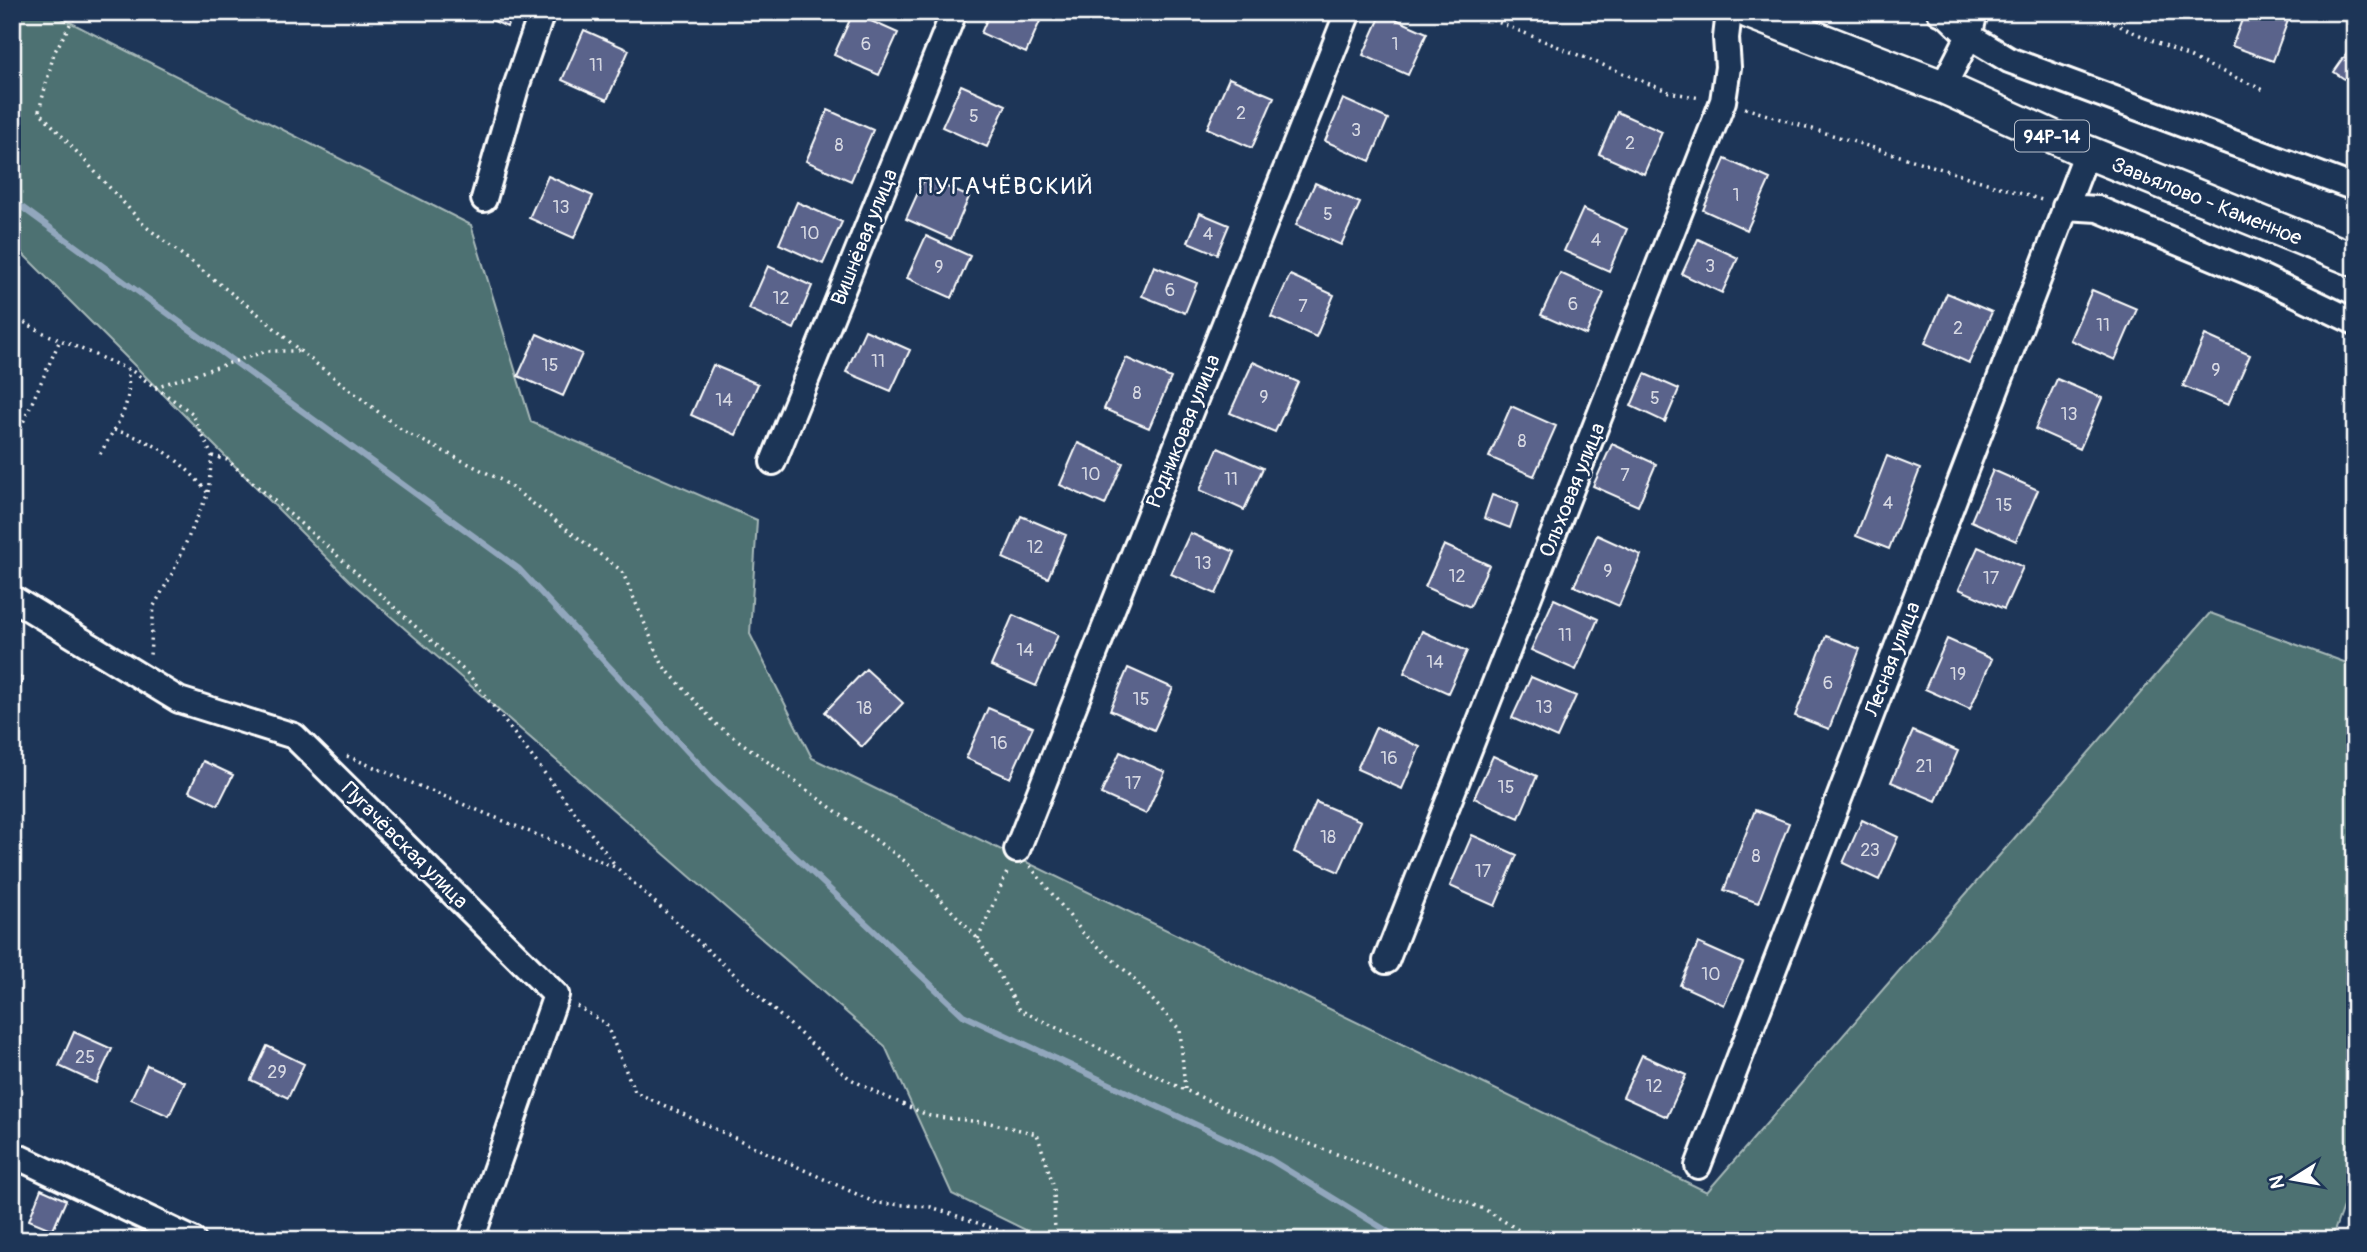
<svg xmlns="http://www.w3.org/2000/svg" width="2367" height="1252" font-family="Pangolin,sans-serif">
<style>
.green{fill:#4e7172;stroke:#a6b8b8;stroke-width:2}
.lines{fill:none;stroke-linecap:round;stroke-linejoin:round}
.stream{stroke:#92a7bd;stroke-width:6}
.building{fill:#5a648b;stroke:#fff;stroke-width:2}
.minor-casing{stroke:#fff;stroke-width:30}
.major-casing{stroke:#fff;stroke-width:37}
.path{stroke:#fff;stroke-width:3.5;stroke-dasharray:2 5;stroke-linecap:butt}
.minor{stroke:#1d3557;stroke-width:24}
.major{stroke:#1d3557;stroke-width:32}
.labels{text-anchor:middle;stroke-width:5;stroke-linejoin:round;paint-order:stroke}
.number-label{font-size:18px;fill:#d6d8e2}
.shield{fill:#1d3557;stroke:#bbc2cd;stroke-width:2}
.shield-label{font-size:19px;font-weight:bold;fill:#fff}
.street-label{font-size:21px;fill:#fff;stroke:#1d3557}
.quarter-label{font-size:24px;letter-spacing:2px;fill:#fff;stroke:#1d3557}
</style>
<rect width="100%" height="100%" fill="#1d3557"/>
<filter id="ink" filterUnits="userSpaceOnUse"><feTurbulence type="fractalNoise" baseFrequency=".0143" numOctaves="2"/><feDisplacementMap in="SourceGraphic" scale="14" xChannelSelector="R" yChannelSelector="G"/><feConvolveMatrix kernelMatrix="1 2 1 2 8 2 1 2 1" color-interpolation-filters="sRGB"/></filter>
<g filter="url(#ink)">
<!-- green -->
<path class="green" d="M12 12H50L471 225 531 422 757 520 750 634 812 758 1707 1192 2210 613 2355 666V1173L2331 1240H1046L952 1194 885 1046 350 581 12 243Z"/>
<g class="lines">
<!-- stream -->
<path class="stream" d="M12 200 519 569 713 779 963 1015 1271 1160 1402 1240"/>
</g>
<!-- building -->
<path class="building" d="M474 12H514L507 27Z
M990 12H1044L1026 53 981 33Z
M2245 12H2283L2290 15 2273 61 2232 46Z
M853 13 898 33 879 75 834 55Z
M1382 13 1427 33 1408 75 1363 55Z
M584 30 629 50 607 100 562 80Z
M2355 42V86L2334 72Z
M1229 78 1274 97 1252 148 1207 128Z
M961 85 1006 105 987 147 942 127Z
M1343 99 1388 119 1370 161 1325 141Z
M828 110 873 130 851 181 806 161Z
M1617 112 1662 132 1644 174 1599 154Z
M1725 159 1770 179 1747 230 1703 210Z
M548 176 593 196 574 238 529 218Z
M925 177 969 197 951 239 906 219Z
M1315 183 1360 203 1341 245 1296 225Z
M797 202 842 222 823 264 779 244Z
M1583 209 1627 229 1609 271 1564 251Z
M1200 213 1229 225 1217 254 1188 242Z
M926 236 970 256 952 298 907 278Z
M1698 239 1738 258 1722 293 1682 274Z
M768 266 812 286 794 329 749 309Z
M1154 266 1197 283 1185 313 1142 296Z
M1560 273 1604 293 1586 335 1541 315Z
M1290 275 1334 295 1316 337 1271 317Z
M2092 290 2137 309 2115 360 2070 340Z
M1947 293 1992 312 1969 363 1925 343Z
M865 330 910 350 891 391 846 372Z
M537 334 582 354 563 396 518 376Z
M2205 335 2250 355 2228 405 2183 386Z
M1126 358 1171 378 1149 428 1104 409Z
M1253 362 1298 382 1275 432 1230 413Z
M713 365 758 384 736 435 691 415Z
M1645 374 1679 389 1665 422 1631 406Z
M2057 379 2102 398 2080 449 2035 429Z
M1511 406 1556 426 1534 476 1489 457Z
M1078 443 1123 463 1105 505 1060 485Z
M1612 444 1656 464 1638 506 1593 486Z
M1218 448 1263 468 1244 510 1200 490Z
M1887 456 1920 469 1889 549 1856 536Z
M1993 470 2038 490 2016 541 1971 521Z
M1492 495 1518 504 1510 528 1484 518Z
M1021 516 1066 535 1048 578 1003 558Z
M1190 533 1235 552 1216 594 1171 574Z
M1597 535 1641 555 1619 606 1574 586Z
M1444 545 1489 565 1470 607 1425 587Z
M1978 547 2023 567 2004 609 1959 589Z
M1554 599 1598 619 1576 670 1531 650Z
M1013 615 1058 635 1036 686 991 666Z
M1422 631 1467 651 1448 693 1404 673Z
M1826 636 1860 649 1829 729 1795 716Z
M1947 639 1992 659 1970 709 1925 689Z
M1128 668 1173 688 1154 730 1110 710Z
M866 669 903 703 862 747 825 712Z
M12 674 23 678 12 709Z
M1531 677 1576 696 1557 738 1512 718Z
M988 708 1033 727 1010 778 966 758Z
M1376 727 1420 747 1402 789 1357 769Z
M1913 731 1958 751 1936 801 1891 782Z
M1120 752 1165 772 1146 814 1101 794Z
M1493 756 1537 776 1519 818 1474 798Z
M203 761 233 775 218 805 189 791Z
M1316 802 1361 821 1339 872 1294 852Z
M1755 810 1789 823 1758 903 1724 890Z
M1862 820 1898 837 1879 880 1843 863Z
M1472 835 1517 855 1495 906 1450 886Z
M1698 943 1743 963 1724 1005 1680 985Z
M74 1032 112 1049 96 1083 59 1066Z
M267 1046 304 1064 288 1098 251 1080Z
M1642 1055 1686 1075 1667 1117 1623 1097Z
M147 1065 185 1082 169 1116 131 1099Z
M41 1189 66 1200 53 1230 29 1220Z
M639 1231 655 1240H634Z"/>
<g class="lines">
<!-- minor casing -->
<g class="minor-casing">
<path id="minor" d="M1940 12 1947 15 1969 36 2009 60 2355 188
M1943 87 1969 36 1975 12
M484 199 517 84 542 12
M2065 207 2098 209 2263 278 2355 322
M773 462 954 12
M12 598 179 700 294 736 556 995 471 1240
M1017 850 1348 12
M1386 961 1723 101 1728 67 1726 38 1729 12
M12 1154 193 1240
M1698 1166 2087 152"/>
</g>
<!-- major casing -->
<g class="major-casing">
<path id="major" d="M1749 12 1943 87 2087 152 2355 260"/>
</g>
<!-- path -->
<path class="path" d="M77 12 54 53 39 111 145 226 262 317 300 351 403 431 503 481 622 571 663 666 717 725 906 862 978 939 1020 1010 1185 1090 1283 1134 1484 1209 1535 1240
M1473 12 1669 92 1700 98
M2088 12 2266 91
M1745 108 2045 201
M12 316 44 333 132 371 192 413 212 456 208 493 173 572 154 606 150 655
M155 387 267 351H300
M114 430C127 409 131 393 127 369
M12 447 60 340
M100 454 114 430C155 441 181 459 207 492
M212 456 227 460 329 548 469 675 616 866
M347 756 617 868 849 1078 879 1094 930 1116 990 1123 1037 1134 1054 1187 1055 1240
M1030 866 1083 933 1128 973 1180 1030 1185 1089
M978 939 1008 870
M577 1006 606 1024 635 1092 876 1203 931 1207 1027 1240"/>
<!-- minor -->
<use href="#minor" class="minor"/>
<!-- major -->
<use href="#major" class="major"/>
</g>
</g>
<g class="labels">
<!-- number labels -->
<g class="number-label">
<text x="866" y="50">6</text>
<text x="1395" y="50">1</text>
<text x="596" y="71">11</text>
<text x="1241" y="119">2</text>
<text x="974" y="122">5</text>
<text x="1356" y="136">3</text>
<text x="1630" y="149">2</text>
<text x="839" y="151">8</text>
<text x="1736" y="201">1</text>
<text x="561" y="213">13</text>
<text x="1328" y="220">5</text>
<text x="810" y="239">10</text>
<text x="1208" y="240">4</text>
<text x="1596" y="246">4</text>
<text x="1710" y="272">3</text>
<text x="939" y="273">9</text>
<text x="1170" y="296">6</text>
<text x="781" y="304">12</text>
<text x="1573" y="310">6</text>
<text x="1303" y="312">7</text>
<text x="2103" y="331">11</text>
<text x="1958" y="334">2</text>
<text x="878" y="367">11</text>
<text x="550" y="371">15</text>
<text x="2216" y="376">9</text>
<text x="1137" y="399">8</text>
<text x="1264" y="403">9</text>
<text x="1655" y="404">5</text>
<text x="724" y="406">14</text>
<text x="2069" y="420">13</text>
<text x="1522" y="447">8</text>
<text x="1091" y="480">10</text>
<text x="1625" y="481">7</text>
<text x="1231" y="485">11</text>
<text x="1888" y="509">4</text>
<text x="2004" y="511">15</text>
<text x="1035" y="553">12</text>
<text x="1203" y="569">13</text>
<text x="1608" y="577">9</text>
<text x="1457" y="582">12</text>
<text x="1991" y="584">17</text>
<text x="1565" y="641">11</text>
<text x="1025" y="656">14</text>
<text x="1435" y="668">14</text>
<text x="1958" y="680">19</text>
<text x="1828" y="689">6</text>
<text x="1141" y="705">15</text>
<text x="1544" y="713">13</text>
<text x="864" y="714">18</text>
<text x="999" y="749">16</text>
<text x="1389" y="764">16</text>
<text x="1924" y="772">21</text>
<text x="1133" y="789">17</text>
<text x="1506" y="793">15</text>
<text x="1328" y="843">18</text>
<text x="1870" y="856">23</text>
<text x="1756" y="862">8</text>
<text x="1483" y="877">17</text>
<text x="1711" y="980">10</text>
<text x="85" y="1063">25</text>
<text x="277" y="1078">29</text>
<text x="1654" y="1092">12</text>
</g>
<!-- shield labels -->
<rect class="shield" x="2015" y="120.5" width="74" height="31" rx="5"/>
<g class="shield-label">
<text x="2052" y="143">94Р-14</text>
</g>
<!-- street labels -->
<g class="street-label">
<text transform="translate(2207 201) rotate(22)" y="7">Завьялово - Каменное</text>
<text transform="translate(864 237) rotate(-68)" y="7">Вишнёвая улица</text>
<text transform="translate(1183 431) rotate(-68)" y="7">Родниковая улица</text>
<text transform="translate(1572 490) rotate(-68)" y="7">Ольховая улица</text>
<text transform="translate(1892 659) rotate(-69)" y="7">Лесная улица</text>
<text transform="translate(405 845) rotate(45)" y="7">Пугачёвская улица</text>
</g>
<!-- quarter labels -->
<g class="quarter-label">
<text x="1006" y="194">ПУГАЧЁВСКИЙ</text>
</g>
</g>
<!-- margin -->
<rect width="2367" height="1252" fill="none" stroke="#1d3557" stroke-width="42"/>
<rect x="21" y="21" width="2325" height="1210" fill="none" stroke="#fff" stroke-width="2.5" filter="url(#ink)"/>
<!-- north arrow -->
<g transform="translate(2293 1179) rotate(259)" stroke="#1d3557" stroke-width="5" paint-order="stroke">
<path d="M0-5L12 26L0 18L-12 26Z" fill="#ffffff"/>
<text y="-10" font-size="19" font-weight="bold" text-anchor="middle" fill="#ffffff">N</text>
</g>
</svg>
